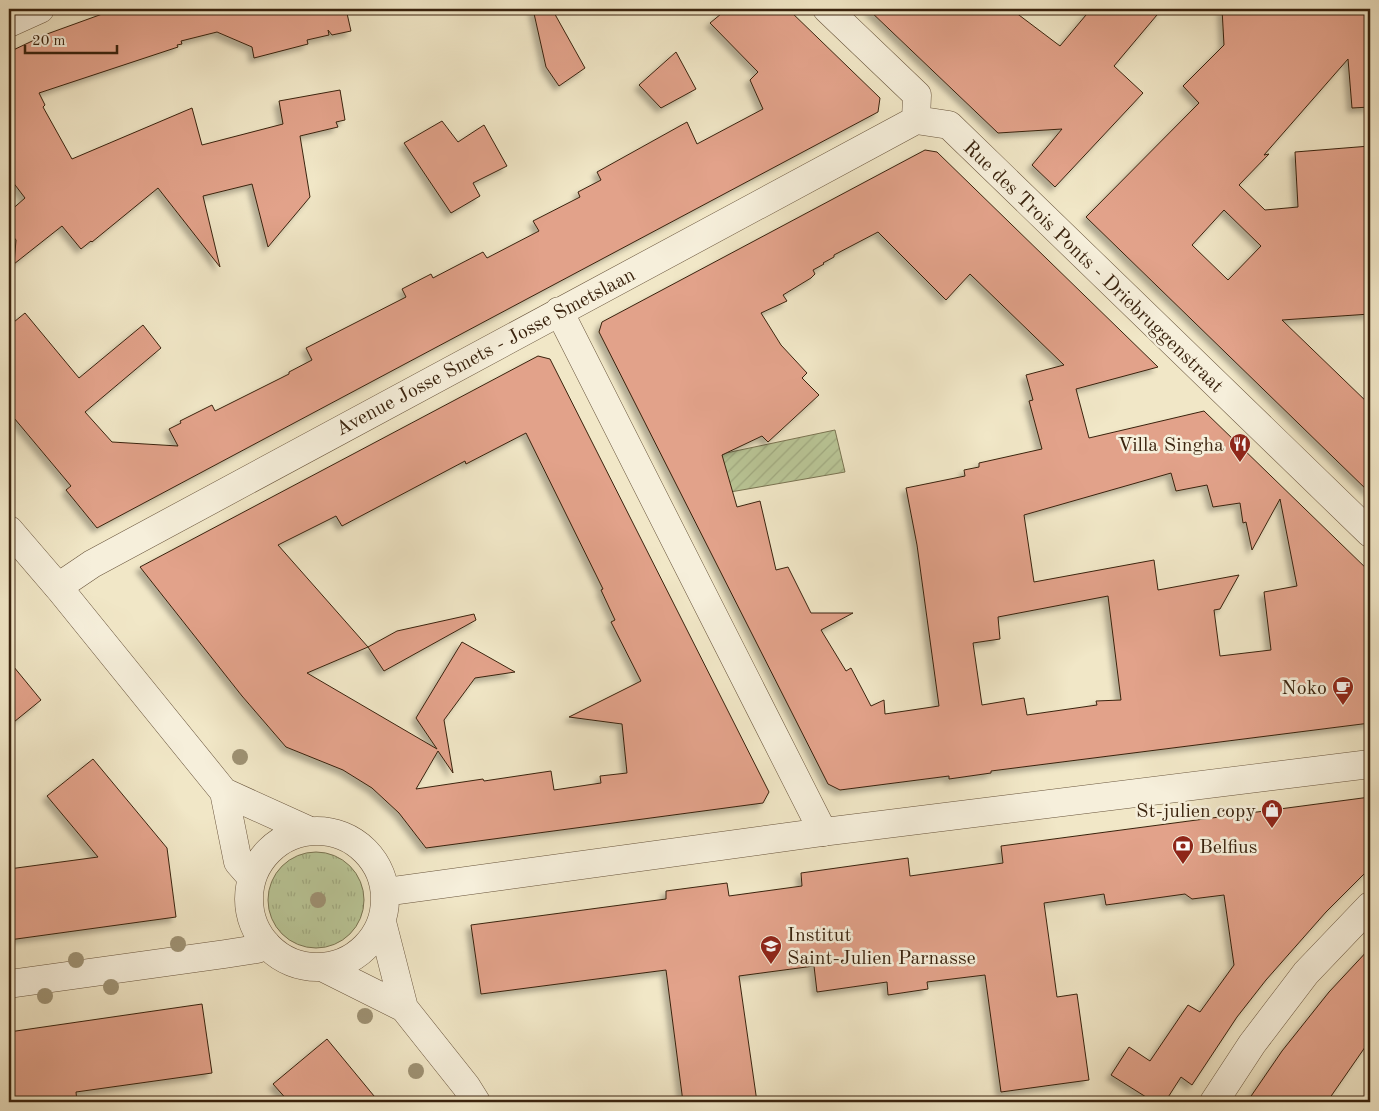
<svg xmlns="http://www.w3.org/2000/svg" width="1379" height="1111" font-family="'Old Standard TT',serif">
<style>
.grass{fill:url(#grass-tufts);stroke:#7a7452}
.garden{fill:url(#garden-furrows);stroke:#7a7452}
.building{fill:#e2a28a;stroke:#3a230e;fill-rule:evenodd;filter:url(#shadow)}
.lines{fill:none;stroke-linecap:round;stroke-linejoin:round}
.minor-casing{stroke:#68543c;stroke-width:29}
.tertiary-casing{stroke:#68543c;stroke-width:29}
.minor{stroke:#f6efdb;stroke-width:28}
.tertiary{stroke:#f6efdb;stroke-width:28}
.tree{fill:#9e9274}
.labels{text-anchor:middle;stroke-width:5;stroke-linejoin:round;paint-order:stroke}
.street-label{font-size:20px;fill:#3a230e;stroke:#f6efdb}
.poi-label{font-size:20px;fill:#3a230e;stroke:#f6efdb;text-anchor:end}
</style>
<defs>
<pattern id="grass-tufts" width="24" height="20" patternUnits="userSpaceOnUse" patternTransform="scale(1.25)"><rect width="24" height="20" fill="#b9c596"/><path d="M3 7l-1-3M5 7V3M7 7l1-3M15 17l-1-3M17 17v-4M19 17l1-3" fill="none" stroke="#a0a980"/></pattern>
<pattern id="garden-furrows" width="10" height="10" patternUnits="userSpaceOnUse" patternTransform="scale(1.25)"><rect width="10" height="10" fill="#b9c596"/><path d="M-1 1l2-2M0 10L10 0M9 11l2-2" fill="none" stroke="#a0a980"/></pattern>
<filter id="shadow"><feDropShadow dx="-4.5" dy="4.5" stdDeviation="2.5" flood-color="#0004"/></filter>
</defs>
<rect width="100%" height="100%" fill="#f1e7c7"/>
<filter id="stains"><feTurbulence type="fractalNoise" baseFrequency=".004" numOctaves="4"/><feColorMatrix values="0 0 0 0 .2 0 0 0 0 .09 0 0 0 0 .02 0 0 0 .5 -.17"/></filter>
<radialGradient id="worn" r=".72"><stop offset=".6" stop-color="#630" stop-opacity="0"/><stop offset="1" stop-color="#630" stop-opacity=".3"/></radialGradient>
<!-- grass -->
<path class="grass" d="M268 900a48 48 0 1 1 96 0a48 48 0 1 1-96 0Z"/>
<!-- garden -->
<path class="garden" d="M835 430 845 472 719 494 705 463 726 453Z"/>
<!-- building -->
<path class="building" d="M116 9H346L351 31 332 35 328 30 329 35 307 40 308 44 254 58 252 47 217 32 181 41 182 44 177 45 178 47 39 93 45 105 43 107 72 159 192 108 202 145 283 124 279 101 340 90 345 120 336 122 338 127 300 136 310 197 268 247 252 184 203 196 220 267 158 188 92 242 91 241 81 249 62 226 14 264 16 240 9 231V212L25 198 9 177V52L47 34Z
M533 9H552L585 68 559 86 546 67Z
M727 9H788L880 98 878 112 97 528 66 490 71 486 9 412V326L25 313 79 378 143 325 161 348 85 412 112 442 178 446 169 429 181 423 180 421 212 405 215 411 289 374V372L312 360 306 348 406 297 402 289 431 274 433 278 483 252 487 258 539 231 533 221 580 197 578 192 601 180 597 172 687 122 697 144 763 109 750 80 758 72 710 23Z
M868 9H1011L1060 46 1091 9H1162L1114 66 1143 93 1055 187 1032 165 1062 129 998 133Z
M1222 9H1370V107L1352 108 1348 59 1264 155 1269 154 1239 185 1265 210 1298 207 1295 152 1370 146V314L1282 320 1370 405V493L1086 217 1199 103 1183 86 1224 45ZM1224 210 1261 246 1228 280 1192 245Z
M676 52 696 89 661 108 639 85Z
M442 121 458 142 484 125 507 166 473 183 480 196 451 213 404 143Z
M925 150 937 152 1158 367 1076 389 1089 438 1204 411 1370 572V723L991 771V773L949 779V776L840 790 828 784 599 332 602 322ZM878 232 946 300 970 274 1064 365 1026 375 1033 400 1029 401 1042 449 979 463V467L964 470 965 476 906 488 917 545 939 706 885 714 884 700 871 706 851 668 846 671 821 630 853 613H811L788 567 776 570 760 501 737 507 722 455 762 436 768 442 819 395 802 378 807 373 781 345 761 313 787 301 783 295 811 278 815 274 813 270 824 264 823 263 834 257V255ZM1171 473 1176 491 1207 485 1213 507 1240 503 1243 523 1246 522 1252 550 1280 499 1297 586 1264 592 1271 650 1220 656 1214 610 1220 609 1239 575 1158 590 1154 560 1034 582 1024 515ZM1108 596 1121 700 1096 701 1097 705 1027 715 1024 698 982 705 973 643 1000 639 998 617Z
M538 356 550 359 769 792 763 803 426 848 399 813 372 788 343 770 286 747 242 696 140 567ZM526 433 603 589 601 590 615 620 611 622 641 681 569 717 622 724 627 773 600 776 601 783 554 790 551 771 484 781 483 779 416 789 438 751 453 773 444 720 475 678 515 672 462 642 416 718 437 749 307 673 368 647 278 545 336 516 342 526 465 461 466 464Z
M474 614 476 620 384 671 368 647 397 631Z
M9 661 41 700 9 726Z
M93 759 167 848 176 917 9 940V869L98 857 47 796Z
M1370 797V868L1326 912 1266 980 1237 1017 1192 1085 1181 1077 1165 1102H1154L1111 1075 1129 1047 1150 1061 1188 1005 1200 1012 1234 965 1224 895 1192 899 1185 894 1106 905 1104 894 1044 903 1057 997 1077 994 1089 1080 1001 1092 985 975 927 982 928 989 888 995 887 982 817 992 814 966 739 976 757 1102H683L666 970 481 994 471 925 666 899V891L727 883 729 896 802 886 801 873 908 858 910 876 1003 863 1001 846Z
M1370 948V1040L1327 1102H1247L1282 1051 1329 992Z
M202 1004 212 1073 76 1092 77 1102H9V1032Z
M327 1039 379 1102H289L273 1084Z"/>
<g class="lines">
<!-- minor casing -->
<g class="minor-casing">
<path id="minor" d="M827 9 917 95 916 120
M9 23 40 9
M916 120 949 125 1370 533
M559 311 823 832
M58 587 92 564 916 120
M9 984 225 954 257 949 266 944
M1214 1102 1252 1044 1306 973 1370 906"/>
</g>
<!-- tertiary casing -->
<g class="tertiary-casing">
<path id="tertiary" d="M9 530 58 587 224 792 310 831
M224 792 238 862 252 878
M249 899a68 68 0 1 1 136 0a68 68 0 1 1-136 0Z
M385 892 823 832 1370 764
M382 922 404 1008 466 1086 476 1102
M322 967 404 1008"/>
</g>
<!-- minor -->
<use href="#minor" class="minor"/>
<!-- tertiary -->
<use href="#tertiary" class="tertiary"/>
</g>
<!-- trees -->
<g class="tree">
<circle cx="240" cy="757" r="8"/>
<circle cx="318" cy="900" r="8"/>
<circle cx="178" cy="944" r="8"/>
<circle cx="76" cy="960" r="8"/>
<circle cx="111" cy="987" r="8"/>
<circle cx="45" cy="996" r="8"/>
<circle cx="365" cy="1016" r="8"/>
<circle cx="416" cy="1071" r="8"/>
</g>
<!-- icons -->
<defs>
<g id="restaurant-pin" transform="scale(1.125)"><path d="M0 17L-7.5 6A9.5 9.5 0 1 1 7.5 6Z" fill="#8f2418" stroke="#f6efdb"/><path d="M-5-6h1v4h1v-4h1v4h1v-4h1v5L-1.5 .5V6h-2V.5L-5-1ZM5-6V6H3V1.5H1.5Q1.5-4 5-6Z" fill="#fff"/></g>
<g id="cafe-pin" transform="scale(1.125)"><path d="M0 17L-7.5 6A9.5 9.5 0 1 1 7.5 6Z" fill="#8f2418" stroke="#f6efdb"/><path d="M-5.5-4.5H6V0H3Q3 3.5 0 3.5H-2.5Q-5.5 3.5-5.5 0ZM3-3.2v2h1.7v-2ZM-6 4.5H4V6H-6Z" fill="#fff"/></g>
<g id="shop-pin" transform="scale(1.125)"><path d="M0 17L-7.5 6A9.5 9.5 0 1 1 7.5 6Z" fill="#8f2418" stroke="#f6efdb"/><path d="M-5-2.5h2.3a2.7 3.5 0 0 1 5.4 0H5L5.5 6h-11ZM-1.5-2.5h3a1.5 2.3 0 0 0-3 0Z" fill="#fff"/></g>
<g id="bank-pin" transform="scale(1.125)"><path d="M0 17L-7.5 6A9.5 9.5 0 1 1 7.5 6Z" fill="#8f2418" stroke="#f6efdb"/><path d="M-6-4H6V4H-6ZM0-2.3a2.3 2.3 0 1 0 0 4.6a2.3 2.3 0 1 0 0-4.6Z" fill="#fff"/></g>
<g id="school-pin" transform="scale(1.125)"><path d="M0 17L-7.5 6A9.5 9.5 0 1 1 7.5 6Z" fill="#8f2418" stroke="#f6efdb"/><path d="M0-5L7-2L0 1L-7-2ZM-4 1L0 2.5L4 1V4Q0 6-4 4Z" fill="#fff"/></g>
</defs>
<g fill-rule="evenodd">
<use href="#restaurant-pin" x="1240" y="444"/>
<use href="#cafe-pin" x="1343" y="687"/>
<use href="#shop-pin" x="1272" y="810"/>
<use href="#bank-pin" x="1183" y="846"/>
<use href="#school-pin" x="771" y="946"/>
</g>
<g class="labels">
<!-- street labels -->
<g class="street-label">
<text transform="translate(1094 266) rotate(44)" y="7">Rue des Trois Ponts - Driebruggenstraat</text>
<text transform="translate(485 351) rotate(-28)" y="7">Avenue Josse Smets - Josse Smetslaan</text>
</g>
<!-- poi labels -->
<g class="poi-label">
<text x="1224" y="451">Villa Singha</text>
<text x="1327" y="694">Noko</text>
<text x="1256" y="817">St-julien copy</text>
<text x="1199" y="853" text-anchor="start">Belfius</text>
<text x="787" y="941" text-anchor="start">Institut<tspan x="787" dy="23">Saint-Julien Parnasse</tspan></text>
</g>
</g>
<!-- margin -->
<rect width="1379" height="1111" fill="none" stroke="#f1e7c7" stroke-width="30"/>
<rect x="10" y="10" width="1359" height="1091" fill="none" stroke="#3a230e" stroke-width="2.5"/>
<rect x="15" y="15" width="1349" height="1081" fill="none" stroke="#3a230e"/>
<!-- scale -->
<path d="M25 45v8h92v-8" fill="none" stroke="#3a230e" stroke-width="2.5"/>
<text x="32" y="45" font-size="15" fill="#3a230e" stroke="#f6efdb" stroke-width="4" paint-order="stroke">20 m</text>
<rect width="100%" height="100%" filter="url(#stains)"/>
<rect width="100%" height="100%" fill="url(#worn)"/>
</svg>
